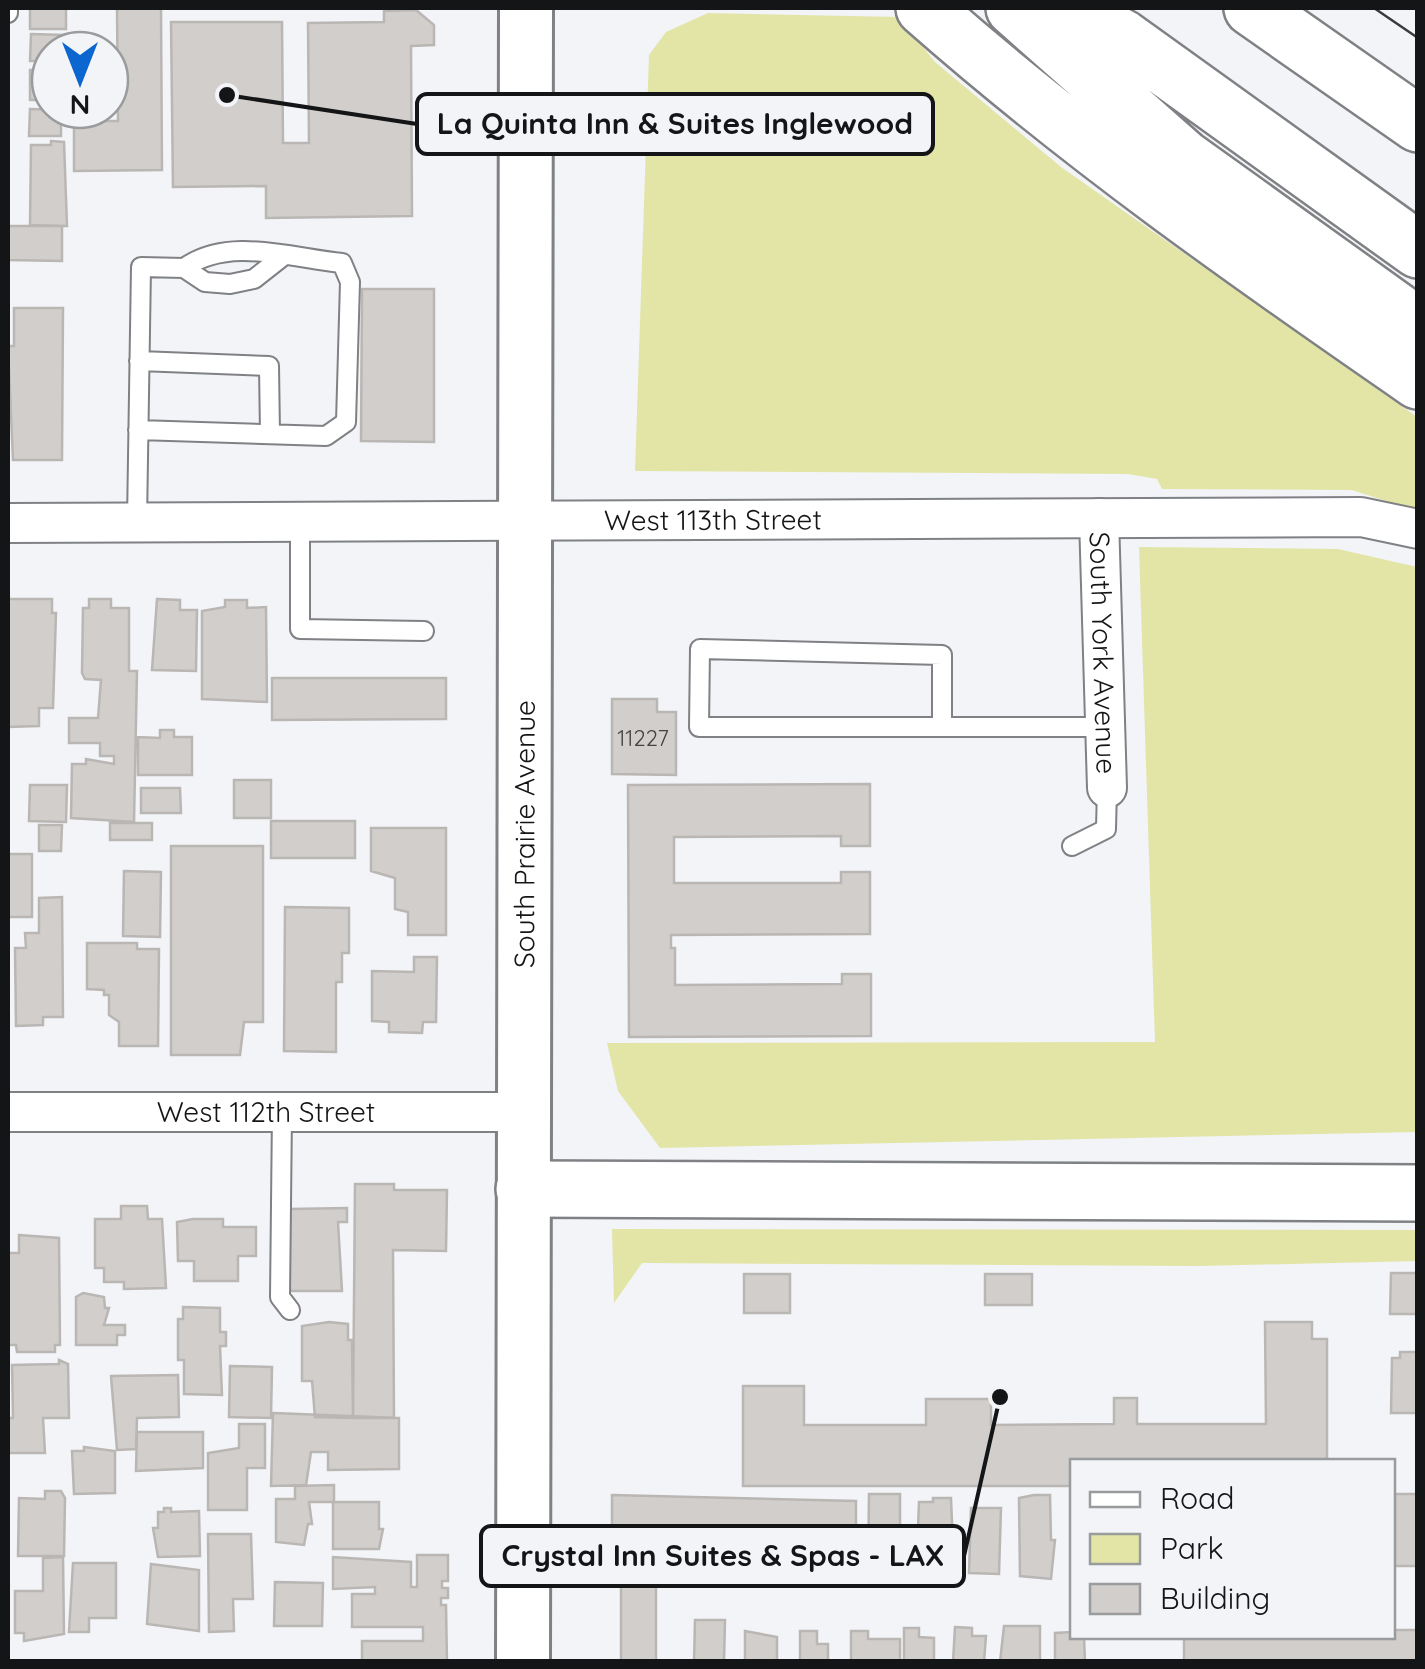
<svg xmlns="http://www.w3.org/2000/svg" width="1425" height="1669" font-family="Quicksand,sans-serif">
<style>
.green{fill:#e2e5a6}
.building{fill:#d2cecc;stroke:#bab6b4;stroke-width:2.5}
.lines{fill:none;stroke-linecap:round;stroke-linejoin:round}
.lane-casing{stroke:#7f8184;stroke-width:22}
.street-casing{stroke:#7f8184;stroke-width:42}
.secondary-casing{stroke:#7f8184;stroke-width:58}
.highway-casing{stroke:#7f8184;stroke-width:60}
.lane{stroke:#fff;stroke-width:18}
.street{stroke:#fff;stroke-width:38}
.secondary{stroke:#fff;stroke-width:52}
.highway{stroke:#fff;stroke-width:55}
.tram{stroke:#393a3c;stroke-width:2.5}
.labels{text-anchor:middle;stroke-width:8;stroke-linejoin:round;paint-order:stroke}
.number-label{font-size:22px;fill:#444344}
.street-label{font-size:28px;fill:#141516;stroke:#f2f4f7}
.leader{fill:none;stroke:#141516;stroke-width:4}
.callout-dot{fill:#141516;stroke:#f2f4f7;stroke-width:4}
.callout{fill:#f2f4f7;stroke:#141516;stroke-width:4}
.callout-label{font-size:30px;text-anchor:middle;font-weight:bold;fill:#141516}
</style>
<rect width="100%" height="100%" fill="#f2f4f7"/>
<!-- green -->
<path class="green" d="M708 13 899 17 935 62 1061 167 1417 417V511L1352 490 1162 489 1157 479 1128 474 635 471 649 55 666 32Z
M1139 547 1338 549 1417 567V1132L660 1148 618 1091 607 1043 1155 1042Z
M612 1229 1417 1230 1418 1261 1199 1266 642 1263 614 1303Z"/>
<!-- building -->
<path class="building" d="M30 8H66V29H30Z
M117 8H161L162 170 74 171V121H118Z
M416 10 434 25V45L411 46 412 216 266 218V186L173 187 171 22H282L283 143H309L308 23 384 22V11Z
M31 34 63 35 62 50H50V61H30Z
M30 70H50V100H30Z
M30 109 61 110V136H29Z
M51 141 64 142 67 226 30 225 31 145H51Z
M8 226H62V261L8 260Z
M362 289H434V442L361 441Z
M14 308H63L62 460H13L8 346H14Z
M8 599H52V613H56L53 708H39V726L8 727Z
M89 599H111V608H129V671H137L134 822 71 818 72 764H86V759L114 764V756H100V743H69V718H98L101 680 85 679 82 673 83 608H89Z
M157 599 180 600V610H197L196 671 152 670Z
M225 600H247V608L266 607 267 702 202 699V611L225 607Z
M272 678H446V719L272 720Z
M612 699H657V712H676V775L612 774Z
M160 730H174V737H192V775H138V737L160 738Z
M234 780H271V818H234Z
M870 784V846H841V836L674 837V883H841V872H870V934L671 935V948H675V985L842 984V974H871V1036L629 1037 628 785Z
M30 785H67L66 822 29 821Z
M141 788H180L181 813H141Z
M271 821H355V858H271Z
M110 823H152V840H110Z
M39 825H62L61 851H39Z
M371 828H446V935H408V912L395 909V878L371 871Z
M171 846H263V1022H244L240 1055H171Z
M8 854H32V917H8Z
M124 871 161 872 160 937 123 936Z
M62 897 63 1017H43V1025L16 1026 15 948H26L25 933H39V898Z
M285 907 349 908V953H342V982H336V1052L284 1051Z
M87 943H137V949H159L158 1046H119V1022L109 1015V995H104V990L87 989Z
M414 957H437L436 1022H423L422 1033 389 1032V1022L372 1021V971L414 972Z
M355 1184H394V1190H447L446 1251 393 1250 394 1418H353Z
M121 1206H147L148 1219H162L166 1288 124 1289V1282H104V1268H95V1219H121Z
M347 1208V1222H338L342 1291H285L290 1209Z
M193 1219H223V1227H256V1256H238V1281H194V1261H178L177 1222Z
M19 1235 59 1238 60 1345H55V1352H17L16 1345H8V1253H19Z
M1391 1273H1418V1314H1390Z
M744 1274H790V1313H744Z
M985 1274H1032V1305H985Z
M83 1293 104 1297 105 1308H109L104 1325H125V1335H117V1345H76V1297Z
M183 1307 220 1308V1332H226V1346H220L222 1395 184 1394V1360H178V1319H183Z
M329 1322 348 1324V1340H352L353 1418 315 1417 312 1381H302V1326Z
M1265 1322H1312V1339H1327V1462H1072V1486H743V1386H804V1425H926V1399H991V1425L1114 1424V1398H1137V1424H1266Z
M1400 1352H1418V1413H1391L1392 1358H1400Z
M59 1360 68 1364 69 1418H43L45 1453H8V1418H13L12 1365 59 1364Z
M230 1366 272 1367 271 1418 229 1417Z
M178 1375 179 1417 137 1418 136 1449 117 1450 111 1376Z
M273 1413 399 1418V1469L328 1470V1452H311L306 1485 271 1486Z
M239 1424H265V1468H247V1510H208V1453L239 1448Z
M137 1432H203V1468L136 1471Z
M84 1447 115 1451V1493L74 1494 72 1451H84Z
M334 1485V1502H379V1529H383L379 1549H333V1502H309L312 1524H308L304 1545 276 1542V1499H295V1486Z
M45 1491H61L65 1498 64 1556H18L19 1498 45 1499Z
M869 1494H900V1553H905V1567H900V1576L868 1570Z
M1392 1494H1418V1566H1392Z
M612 1495 856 1501V1583L786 1584 791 1549 747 1550V1540L612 1541Z
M1034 1495H1050L1051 1540H1055L1051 1579 1020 1576 1019 1498Z
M933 1498H951L954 1571H949V1579L934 1578V1573H918V1566H905L903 1528H918L919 1502H933Z
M164 1508H171V1512L199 1511 200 1556 158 1557 153 1528H158V1512H164Z
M971 1508H1001L999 1574 969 1573Z
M208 1534H251L253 1599H233L234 1631 209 1632Z
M613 1552H656V1662H621V1566H613Z
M417 1555H448V1581H442V1588H448V1598H441V1605H446L447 1662H362V1641H423V1627H352V1594H375V1587L333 1589V1557L411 1562V1587H417Z
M63 1557 64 1634 24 1641V1633H15V1591H43V1558Z
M73 1563H116V1618H89V1632H69Z
M151 1564 199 1570V1631L147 1624Z
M275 1582 323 1583 322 1626H274Z
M695 1620H725L724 1662H694Z
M1004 1626H1040V1662H1000Z
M955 1627 972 1628V1636H986L984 1662H953Z
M904 1628H919V1637L934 1638V1662H904Z
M1392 1630H1418V1662H1184V1636H1392Z
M745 1631 777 1637V1662H745Z
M800 1631H817V1644H828V1662H800Z
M851 1631H868V1639H900V1662H851Z
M1071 1632V1638L1084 1637 1085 1662H1055V1633Z"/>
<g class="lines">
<!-- lane casing -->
<g class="lane-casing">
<path id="lane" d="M8 13V8
M139 361 269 366 270 434
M138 430 326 436 346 422 350 282 342 263C290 258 229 236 184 268
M137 522 141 267 184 268 205 282 230 284 254 279 282 257
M300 522V629L424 631
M942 727V655L700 649 699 727H1105
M1072 846 1106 829 1107 788
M282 1112 280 1297 290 1310"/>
</g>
<!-- street casing -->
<g class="street-casing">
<g id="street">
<path id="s1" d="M1099 518 1107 788"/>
<path id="s2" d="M8 523 1361 517 1418 529"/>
<path id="s3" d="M8 1112H524"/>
</g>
</g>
<!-- secondary casing -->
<g class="secondary-casing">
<g id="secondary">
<path id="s4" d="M523 1662 526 8"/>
</g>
</g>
<!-- highway casing -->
<g class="highway-casing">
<path id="highway" d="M924 8C1079 145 1247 263 1418 381
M1014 8 1184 158 1418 326
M1068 8 1123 38 1418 250
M1252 8 1418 124
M524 1189 1418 1193"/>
</g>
<!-- lane -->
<use href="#lane" class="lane"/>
<!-- street -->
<use href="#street" class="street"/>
<!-- secondary -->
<use href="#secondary" class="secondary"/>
<!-- highway -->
<use href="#highway" class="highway"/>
<!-- tram -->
<path class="tram" d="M1374 8 1418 38"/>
</g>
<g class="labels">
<!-- number labels -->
<g class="number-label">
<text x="643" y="746">11227</text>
</g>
<!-- street labels -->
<g class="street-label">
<text dy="10" stroke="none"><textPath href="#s2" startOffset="705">West 113th Street</textPath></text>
<text dy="10" stroke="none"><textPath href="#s1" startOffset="135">South York Avenue</textPath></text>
<text dy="10" stroke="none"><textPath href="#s4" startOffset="828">South Prairie Avenue</textPath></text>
<text dy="10" stroke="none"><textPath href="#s3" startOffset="258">West 112th Street</textPath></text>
</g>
</g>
<!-- callouts -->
<path class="leader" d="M227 95L417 124M1000 1397L964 1556"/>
<g class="callout-dot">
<circle cx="227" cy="95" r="10"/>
<circle cx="1000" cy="1397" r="10"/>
</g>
<g class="callout">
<rect x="417" y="94" width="516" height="60" rx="10"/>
<rect x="481" y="1526" width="483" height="60" rx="10"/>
</g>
<g class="callout-label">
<text x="675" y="134">La Quinta Inn &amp; Suites Inglewood</text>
<text x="723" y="1566">Crystal Inn Suites &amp; Spas - LAX</text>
</g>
<!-- border -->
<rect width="1425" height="1669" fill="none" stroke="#141516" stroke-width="20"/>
<!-- legend -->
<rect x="1070" y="1459" width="325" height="180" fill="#f2f4f7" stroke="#999b9d" stroke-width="2.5"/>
<rect x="1090" y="1492" width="50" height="15" fill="#ffffff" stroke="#999b9d" stroke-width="2.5"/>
<text x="1160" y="1509" font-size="30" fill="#141516">Road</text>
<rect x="1090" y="1534" width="50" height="30" fill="#e2e5a6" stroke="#999b9d" stroke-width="2.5"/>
<text x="1160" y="1559" font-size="30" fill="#141516">Park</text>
<rect x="1090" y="1584" width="50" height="30" fill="#d2cecc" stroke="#999b9d" stroke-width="2.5"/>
<text x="1160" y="1609" font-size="30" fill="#141516">Building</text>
<!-- north arrow -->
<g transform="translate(80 80) rotate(180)"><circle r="48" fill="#f2f4f7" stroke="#999b9d" stroke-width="2.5"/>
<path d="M0-8L18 38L0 25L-18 38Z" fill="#0b66cf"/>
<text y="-15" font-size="28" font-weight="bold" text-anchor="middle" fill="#141516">N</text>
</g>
</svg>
